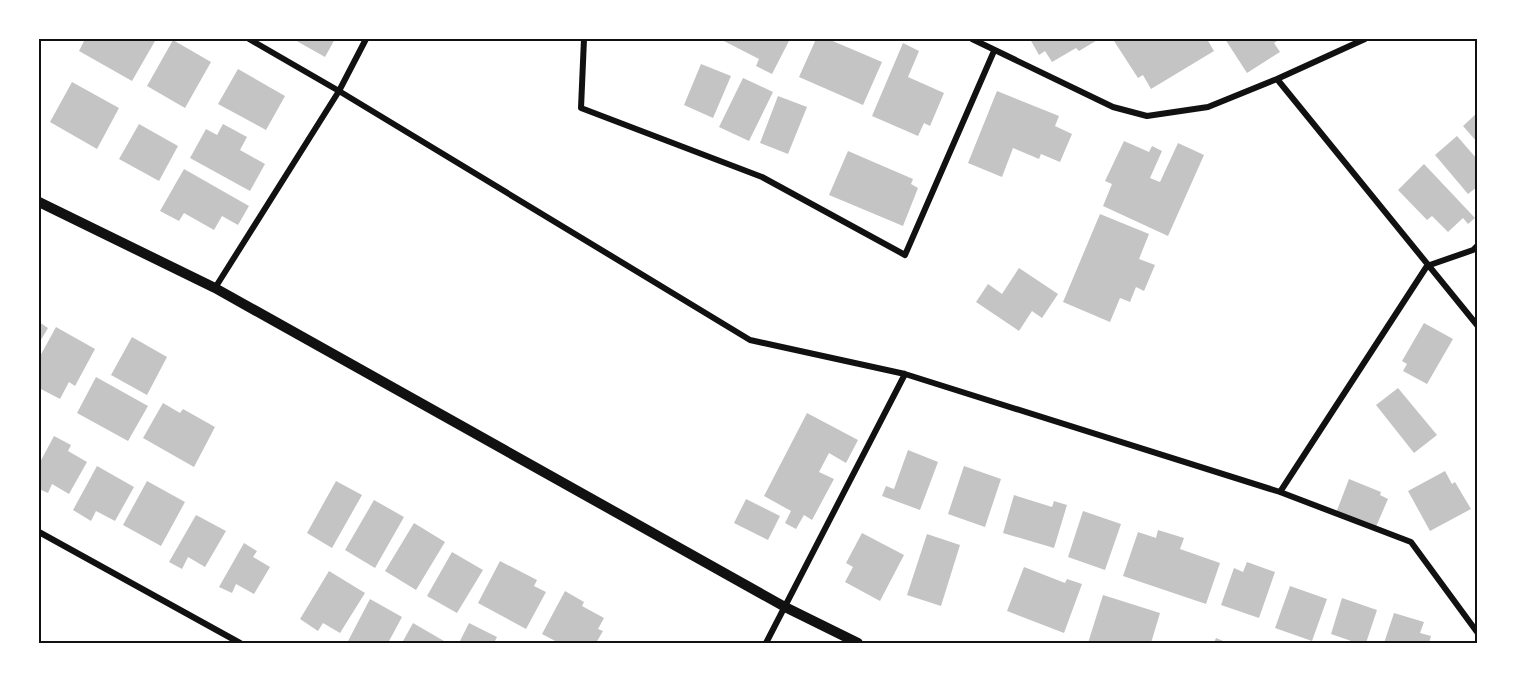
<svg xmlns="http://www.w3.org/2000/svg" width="1516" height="682" font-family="'Space Grotesk',sans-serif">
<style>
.building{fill:#c4c4c4}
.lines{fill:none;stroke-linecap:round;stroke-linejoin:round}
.minor{stroke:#111;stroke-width:6}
.tertiary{stroke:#111;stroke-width:10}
.neatline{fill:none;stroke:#111;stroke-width:2}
</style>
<rect width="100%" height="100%" fill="#fff"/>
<!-- building -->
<path class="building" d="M85 39H151L155 41 132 81 79 51Z
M293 39H335L325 57Z
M720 39H790L772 74 756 66 759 59Z
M816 39H828L882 62 863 105 799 77Z
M1030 39H1099L1079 51 1076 48 1052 62 1045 51 1039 55Z
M1117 39H1207L1214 51 1151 89 1143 75 1138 78 1114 41Z
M1225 39H1280L1274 43 1280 52 1247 73Z
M173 40 211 62 185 108 147 86Z
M903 43 919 51 908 77 944 93 930 126 924 123 918 136 872 116Z
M701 64 731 76 713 118 684 105Z
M238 69 285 96 266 130 218 104Z
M743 78 773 92 749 141 719 127Z
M72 82 119 108 97 149 50 122Z
M997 91 1059 116 1055 126 1072 134 1060 162 1041 154 1039 159 1013 148 1002 177 968 163Z
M778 96 807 107 788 154 760 143Z
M1477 113V142L1463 126Z
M139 124 178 146 159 181 119 159Z
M223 124 247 137 240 150 265 164 250 191 190 158 206 129 217 135Z
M1457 136 1477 159V187L1468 194 1435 155Z
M1124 141 1149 152 1152 146 1162 151 1150 178 1160 182 1178 143 1204 155 1168 236 1103 206 1112 184 1105 181Z
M848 151 913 179 911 184 918 188 903 226 829 195Z
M1424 164 1475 218 1468 224 1463 218 1448 232 1432 216 1427 220 1398 190Z
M184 169 249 206 238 225 222 216 214 230 184 213 179 221 160 211Z
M1100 214 1149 234 1139 259 1155 265 1144 291 1136 287 1130 302 1120 298 1110 322 1063 302Z
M1019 268 1058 294 1042 318 1032 311 1019 331 976 302 988 284 1002 294Z
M39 322 48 328 39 343Z
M1424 323 1453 339 1427 384 1403 371 1407 364 1402 361Z
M56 327 95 349 75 386 69 382 60 399 39 388V358Z
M132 337 167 357 147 395 111 375Z
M96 377 148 406 128 441 77 413Z
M1398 388 1437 435 1414 453 1376 405Z
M163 403 180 413 183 409 215 427 194 467 143 438Z
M807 413 858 440 846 463 829 453 819 472 834 479 812 520 804 515 796 529 785 523 791 511 764 496Z
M54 436 71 445 68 451 87 462 69 494 52 484 48 493 39 489V464Z
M908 450 938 462 920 510 882 496 886 486 894 489Z
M97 466 134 487 115 521 96 511 91 521 73 510Z
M964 466 1001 479 985 527 948 514Z
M1445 471 1452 484 1455 482 1471 509 1430 531 1408 491Z
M1349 479 1381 492 1380 495 1388 499 1375 529 1336 513Z
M147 481 185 502 161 546 123 525Z
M336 481 362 495 332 548 307 533Z
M1014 495 1052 507 1054 501 1067 505 1054 548 1003 533Z
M746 499 780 516 768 540 734 523Z
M374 500 404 517 375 568 345 550Z
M1083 511 1121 524 1105 570 1068 557Z
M196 515 226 531 205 567 188 557 182 569 169 562Z
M414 523 445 542 416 590 385 571Z
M1158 530 1184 538 1180 549 1220 563 1206 604 1123 576 1138 532 1156 538Z
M862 533 904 555 880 601 845 582 853 567 846 563Z
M927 534 960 545 941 606 907 595Z
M244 543 257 551 253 557 270 567 254 594 236 584 232 593 219 587Z
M452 552 483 570 457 613 427 596Z
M500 561 537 580 534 586 546 592 526 629 478 603Z
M1247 562 1275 572 1259 618 1221 605 1234 568 1243 572Z
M1024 567 1065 583 1067 579 1082 584 1064 633 1007 611Z
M329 571 365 593 340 633 323 623 318 631 300 619Z
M1290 586 1327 599 1312 641 1275 628Z
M565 591 584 602 582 606 604 618 598 629 603 631 596 643H559L542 634Z
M1103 595 1160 613 1151 643H1088Z
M1342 598 1377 610 1366 643H1357L1331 634Z
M370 599 402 617 388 643H347Z
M1394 613 1424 622 1420 633 1431 636 1429 643H1384Z
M413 623 444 641 443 643H402Z
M469 623 497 637 494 643H459Z
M1216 638 1228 643H1214Z"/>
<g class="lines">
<!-- minor -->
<path class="minor" d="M249 39 339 91 750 340 905 374 1280 492 1411 542 1477 632
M584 39 581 108 762 177 905 255 994 51
M972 39 1113 107 1147 116 1208 107 1277 79 1365 39
M1277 79 1477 325
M215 288 339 91 366 39
M1280 492 1427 266 1473 250 1477 246
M39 532 240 643
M766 643 905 374"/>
<!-- tertiary -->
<path class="tertiary" d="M39 202 215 288 785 607 858 643"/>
</g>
<!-- border -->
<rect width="1516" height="682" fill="none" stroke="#ffffff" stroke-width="81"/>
<rect x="40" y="40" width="1436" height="602" class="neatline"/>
</svg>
